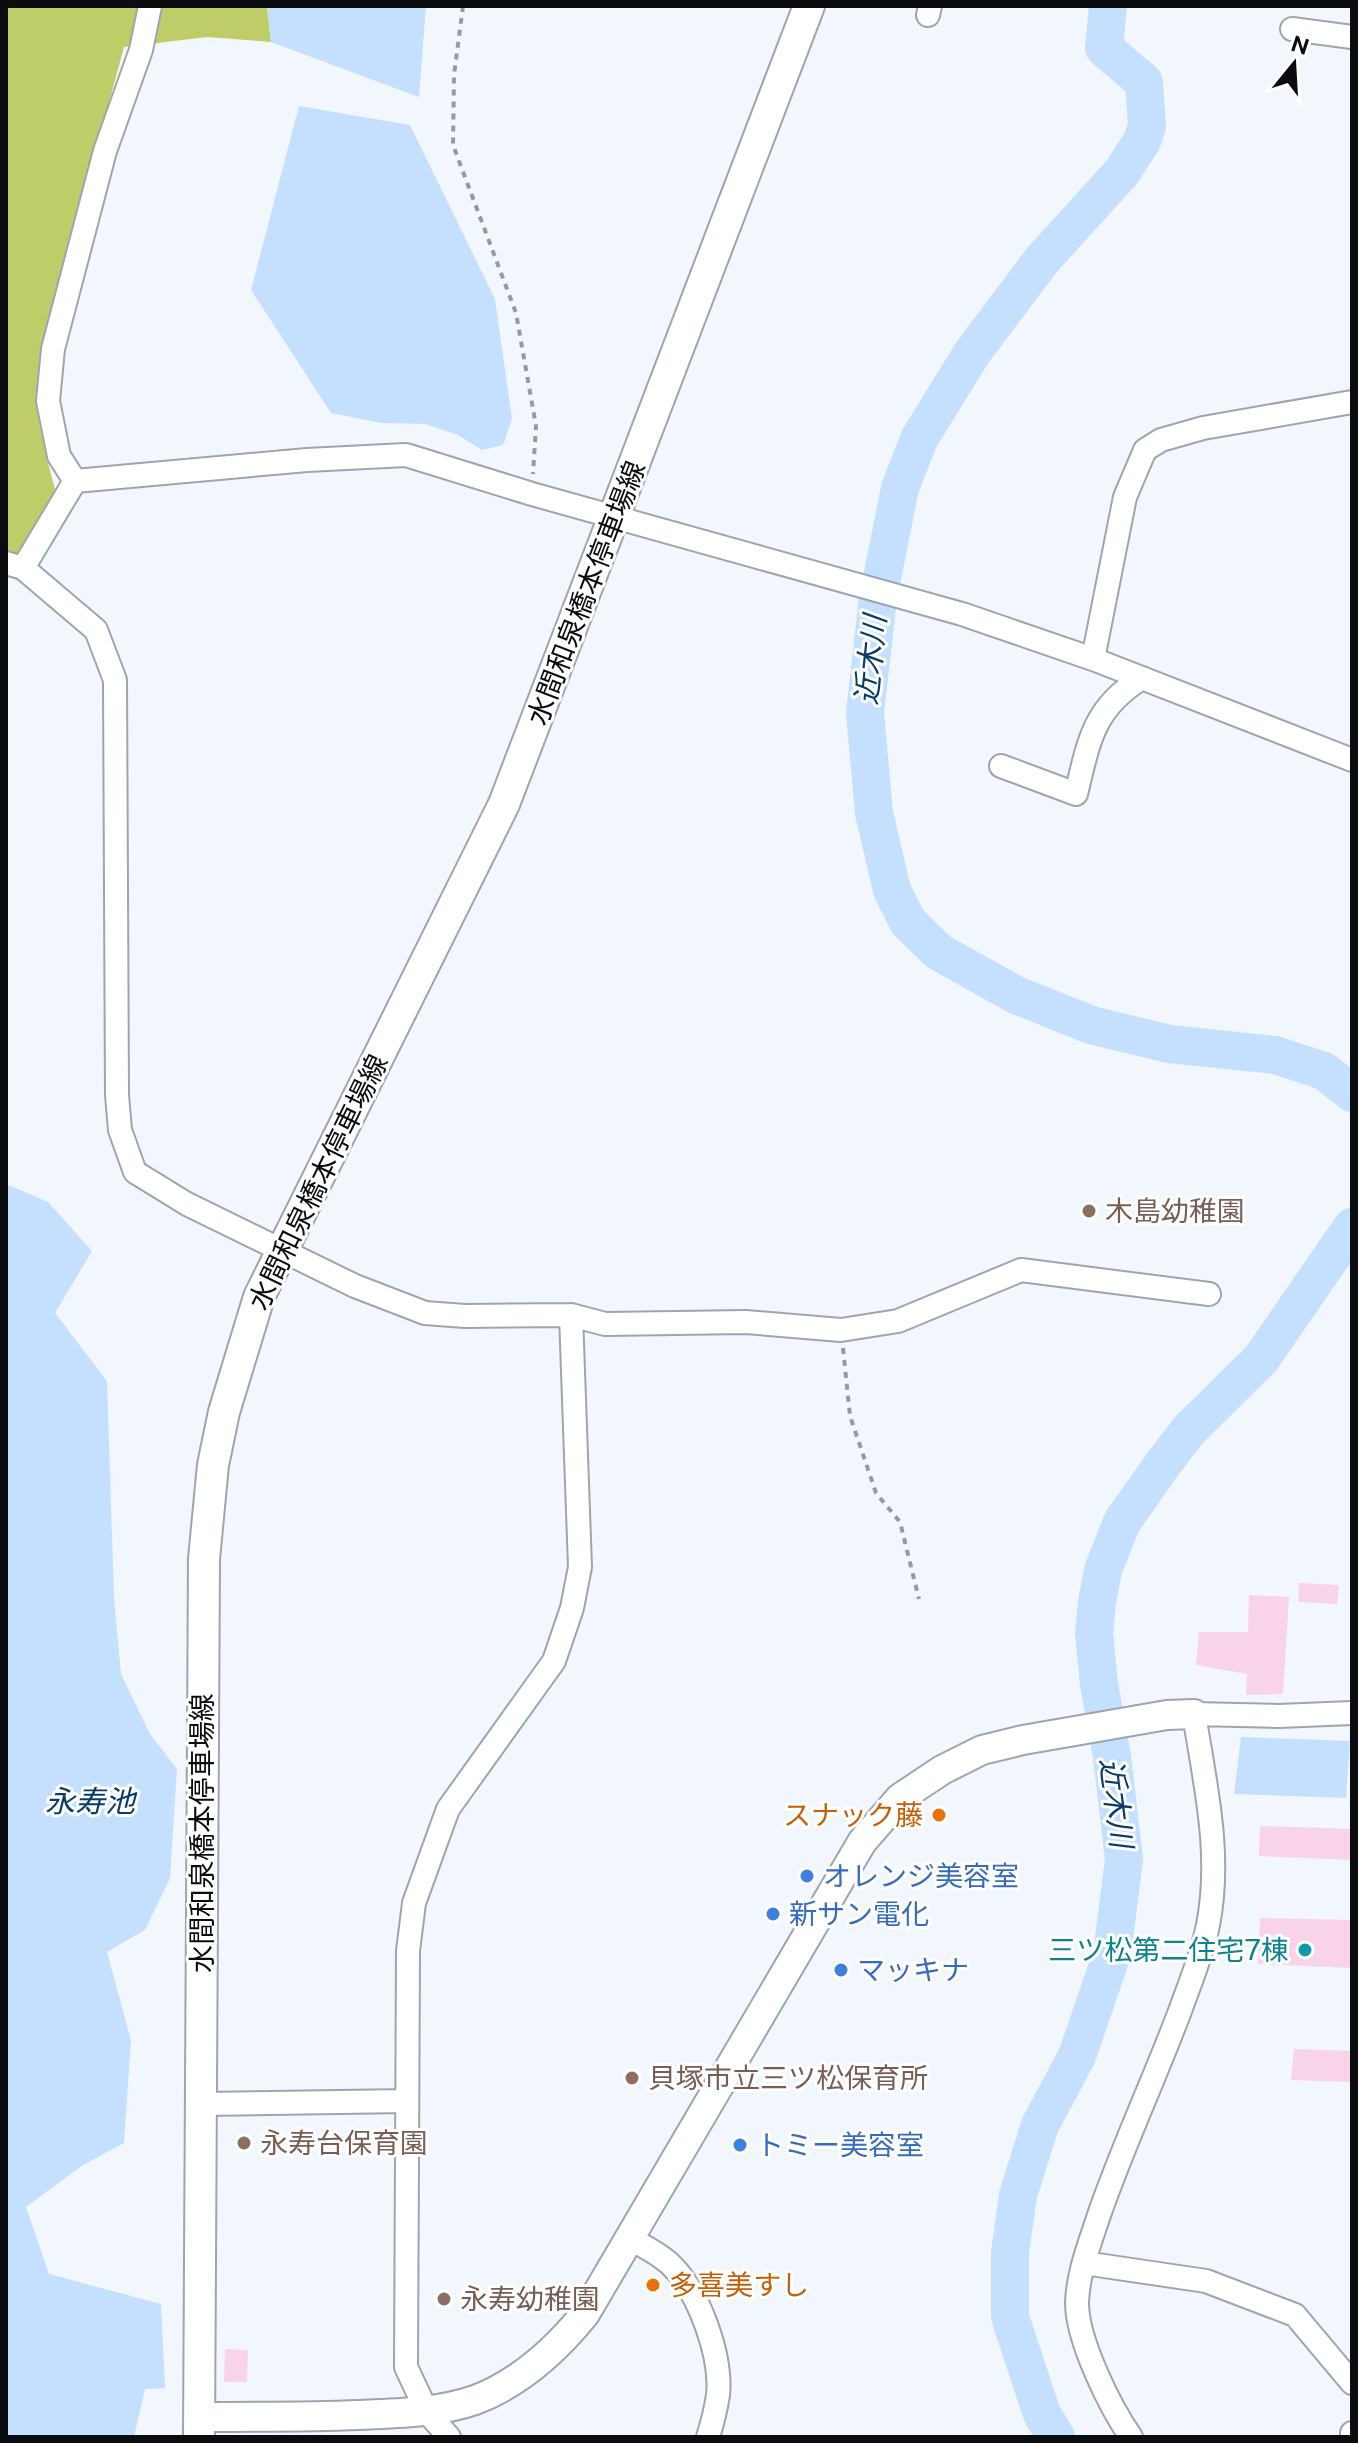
<svg xmlns="http://www.w3.org/2000/svg" width="1358" height="2443" font-family="'Public Sans','Noto Sans JP',sans-serif">
<style>
.forest{fill:#becd68}
.water{fill:#c5e0fe}
.lines{fill:none;stroke-linecap:round;stroke-linejoin:round}
.river{stroke:#c5e0fe;stroke-width:38}
.building{fill:#f9d3e8}
.minor-casing{stroke:#9ea5ac;stroke-width:26}
.tertiary-casing{stroke:#9ea5ac;stroke-width:32}
.secondary-casing{stroke:#9ea5ac;stroke-width:34}
.path{stroke:#959a9e;stroke-width:4;stroke-dasharray:6 6;stroke-linecap:butt}
.minor{stroke:#fff;stroke-width:22}
.tertiary{stroke:#fff;stroke-width:28}
.secondary{stroke:#fff;stroke-width:30}
.education-dot{fill:#8d6e63;stroke:#fff;stroke-width:3}
.food-dot{fill:#e8710a;stroke:#fff;stroke-width:3}
.shop-dot{fill:#3f7fe0;stroke:#fff;stroke-width:3}
.culture-dot{fill:#0f9aa8;stroke:#fff;stroke-width:3}
.labels{text-anchor:middle;stroke-width:6;stroke-linejoin:round;paint-order:stroke}
.street-label{font-size:28px;fill:#0a0c0f;stroke:#fff}
.education-label{font-size:28px;fill:#785e54;stroke:#fff;text-anchor:start}
.food-label{font-size:28px;fill:#c56008;stroke:#fff;text-anchor:end}
.shop-label{font-size:28px;fill:#366cbe;stroke:#fff;text-anchor:start}
.culture-label{font-size:28px;fill:#0d838f;stroke:#fff;text-anchor:end}
.water-label{font-size:30px;font-style:italic;fill:#083c6a;stroke:#fff}
</style>
<rect width="100%" height="100%" fill="#f1f7fd"/>
<!-- forest -->
<path class="forest" d="M6 6H267L271 42 207 37 124 47 41 353 36 403 45 452 55 489 23 568 6 563Z"/>
<!-- water -->
<path class="water" d="M267 6H426L419 97 271 42Z
M299 106 410 125 495 299 512 419 503 445 482 450 458 435 425 424 381 423 331 413 251 290Z
M6 1184 48 1202 92 1251 55 1313 107 1381 114 1598 121 1674 150 1734 177 1769 170 1878 145 1930 107 1952 131 2040 124 2143 83 2165 26 2207 49 2274 161 2304 165 2388 145 2389 134 2437H6Z
M1241 1737 1350 1741 1346 1798 1234 1794Z"/>
<g class="lines">
<!-- river -->
<path class="river" d="M1108 6 1104 48 1144 82 1147 126 1142 141 1122 172 1042 260 972 353 919 439 900 488 878 598 865 713 874 813 892 890 908 922 939 952 1016 995 1091 1025 1169 1044 1275 1055 1324 1071 1352 1093
M1056 2437 1042 2414 1010 2317V2253L1018 2195 1040 2125 1077 2056 1112 1954 1124 1859 1112 1757 1099 1684 1094 1634 1097 1602 1103 1570 1122 1522 1162 1465 1189 1430 1261 1359 1352 1227"/>
</g>
<!-- building -->
<path class="building" d="M1299 1583 1339 1585 1337 1604 1298 1602Z
M1249 1595 1289 1597 1283 1694 1246 1695 1247 1674 1196 1665 1199 1632H1248Z
M1260 1826 1352 1829V1860L1259 1856Z
M1260 1918 1350 1920 1352 1968 1258 1964Z
M1294 2049 1352 2051V2082L1291 2080Z
M225 2349 248 2350 247 2382H224Z"/>
<g class="lines">
<!-- minor casing -->
<g class="minor-casing">
<path id="minor" d="M928 15 930 6
M1292 29 1352 37
M75 481 307 460 406 455 532 494 962 614 1093 659 1352 760
M75 481 59 456 48 401 53 349 105 151 141 50 150 6
M6 563 23 568 96 630 115 680 117 1095 120 1130 135 1172 187 1204 355 1286 425 1313 465 1316 571 1315 605 1324 746 1322 841 1330 898 1321 1021 1270 1209 1294
M23 568 75 481
M1093 659 1125 497 1145 450 1161 440 1203 428 1352 402
M1001 766 1076 794C1089 741 1093 708 1142 678
M201 2104 407 2101
M629 2238C643 2246 660 2254 671 2265 699 2292 722 2356 718 2395 716 2409 712 2424 708 2437
M1084 2263 1206 2281 1295 2315 1352 2383
M449 2437 427 2412 406 2367 408 1951 414 1903 448 1809 554 1661 572 1608 580 1567 571 1315
M1131 2437C1110 2407 1077 2340 1077 2303 1078 2272 1090 2243 1099 2215 1123 2146 1154 2080 1180 2011 1190 1983 1202 1955 1208 1925 1222 1854 1205 1784 1194 1714L1279 1716 1352 1713
M1352 2437V2433"/>
</g>
<!-- tertiary casing -->
<g class="tertiary-casing">
<path id="tertiary" d="M199 2417C252 2417 306 2417 359 2415 398 2413 437 2413 475 2400 520 2383 555 2351 585 2314L862 1842 900 1798 942 1770 982 1750 1023 1740 1167 1715 1194 1714"/>
</g>
<!-- secondary casing -->
<g class="secondary-casing">
<path id="secondary" d="M199 2437 204 1559 213 1465 224 1412 259 1297 504 804 809 6"/>
</g>
<!-- path -->
<path class="path" d="M463 6 454 75 453 145 516 313 536 426 533 474
M843 1348 850 1416 876 1493 900 1522 919 1599"/>
<!-- minor -->
<use href="#minor" class="minor"/>
<!-- tertiary -->
<use href="#tertiary" class="tertiary"/>
<!-- secondary -->
<use href="#secondary" class="secondary"/>
</g>
<!-- markers -->
<g class="education-dot">
<circle cx="1089" cy="1211" r="8"/>
<circle cx="632" cy="2078" r="8"/>
<circle cx="244" cy="2143" r="8"/>
<circle cx="444" cy="2299" r="8"/>
</g>
<g class="food-dot">
<circle cx="939" cy="1815" r="8"/>
<circle cx="653" cy="2285" r="8"/>
</g>
<g class="shop-dot">
<circle cx="807" cy="1876" r="8"/>
<circle cx="773" cy="1914" r="8"/>
<circle cx="841" cy="1970" r="8"/>
<circle cx="740" cy="2145" r="8"/>
</g>
<circle class="culture-dot" cx="1305" cy="1950" r="8"/>
<g class="labels">
<!-- street labels -->
<g class="street-label">
<text transform="translate(586 593) rotate(-69)" y="10">水間和泉橋本停車場線</text>
<text transform="translate(318 1182) rotate(-64)" y="10">水間和泉橋本停車場線</text>
<text transform="translate(202 1833) rotate(-90)" y="10">水間和泉橋本停車場線</text>
</g>
<!-- education labels -->
<g class="education-label">
<text x="1105" y="1221">木島幼稚園</text>
<text x="648" y="2088">貝塚市立三ツ松保育所</text>
<text x="260" y="2153">永寿台保育園</text>
<text x="460" y="2309">永寿幼稚園</text>
</g>
<!-- food labels -->
<g class="food-label">
<text x="923" y="1825">スナック藤</text>
<text x="669" y="2295" text-anchor="start">多喜美すし</text>
</g>
<!-- shop labels -->
<g class="shop-label">
<text x="823" y="1886">オレンジ美容室</text>
<text x="789" y="1924">新サン電化</text>
<text x="857" y="1980">マッキナ</text>
<text x="756" y="2155">トミー美容室</text>
</g>
<!-- culture labels -->
<g class="culture-label">
<text x="1289" y="1960">三ツ松第二住宅7棟</text>
</g>
<!-- water labels -->
<g class="water-label">
<text transform="translate(871 660) rotate(-84)" y="10">近木川</text>
<text x="90" y="1812">永寿池</text>
<text transform="translate(1116 1803) rotate(83)" y="10">近木川</text>
</g>
</g>
<!-- border -->
<rect width="1358" height="2443" fill="none" stroke="#0a0c0f" stroke-width="16"/>
<!-- north arrow -->
<g transform="translate(1294 64) rotate(18)" stroke="#ffffff" stroke-width="6" paint-order="stroke">
<path d="M0-6L14 30L0 20L-14 30Z" fill="#0a0c0f"/>
<text y="-12" font-size="22" font-weight="bold" text-anchor="middle" fill="#0a0c0f">N</text>
</g>
</svg>
